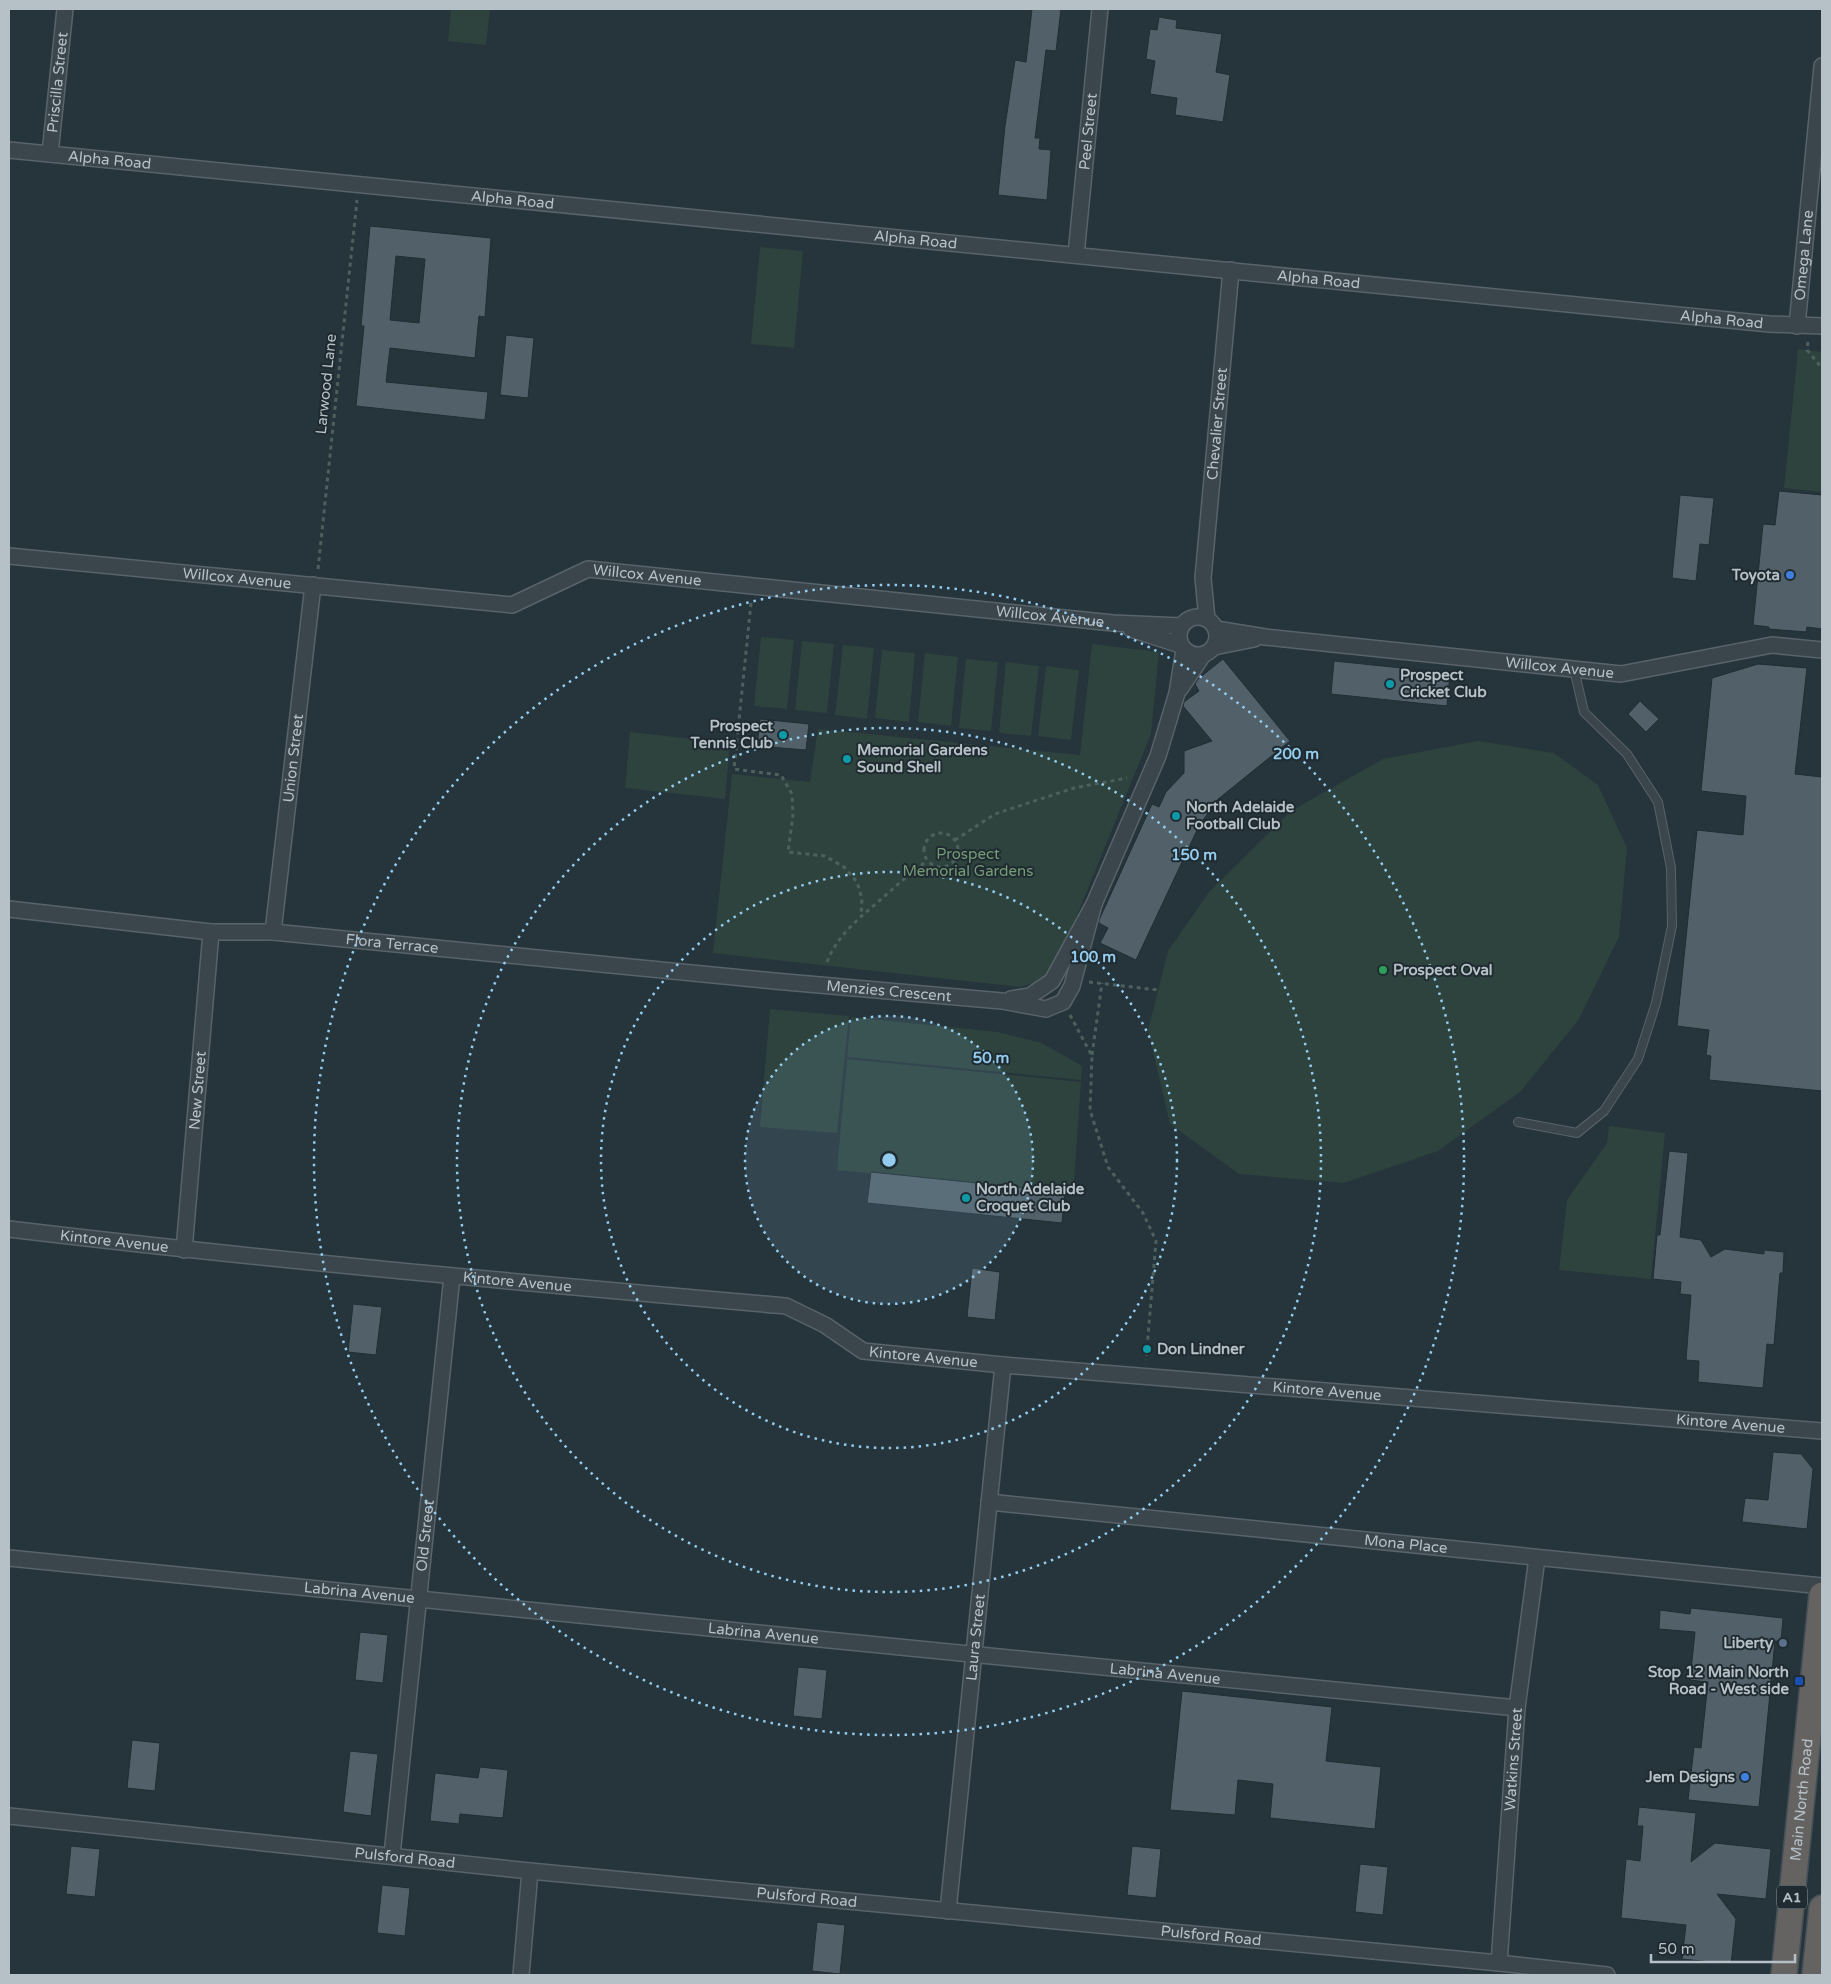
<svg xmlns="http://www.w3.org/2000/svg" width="1831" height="1984" font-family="'Varela Round',sans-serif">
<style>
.green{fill:#2e433e}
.building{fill:#526169;stroke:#212d33;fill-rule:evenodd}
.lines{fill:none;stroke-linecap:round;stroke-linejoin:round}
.service-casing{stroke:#58636a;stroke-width:10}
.minor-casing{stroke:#58636a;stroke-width:18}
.trunk-casing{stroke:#455057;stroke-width:28}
.path{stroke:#4d605d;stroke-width:3;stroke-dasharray:4 4;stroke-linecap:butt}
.service{stroke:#3a464c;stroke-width:8}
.minor{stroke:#3a464c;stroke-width:15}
.trunk{stroke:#646362;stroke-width:25}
.ring{fill:none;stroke:#93ccee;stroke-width:2.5;stroke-dasharray:2.5 5}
.shop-dot{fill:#3f7fe0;stroke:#1f2b31;stroke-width:2}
.culture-dot{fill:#0f9aa8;stroke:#1f2b31;stroke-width:2}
.leisure-dot{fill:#2e9e5b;stroke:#1f2b31;stroke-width:2}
.service-dot{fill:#5c6f8a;stroke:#1f2b31;stroke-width:2}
.transit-dot{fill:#1a4fb4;stroke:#1f2b31;stroke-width:2}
.labels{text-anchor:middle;stroke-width:4;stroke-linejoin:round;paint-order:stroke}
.shield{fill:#1f2b31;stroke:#89939a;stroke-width:1}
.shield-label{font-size:14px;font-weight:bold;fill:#b6c0c7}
.street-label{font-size:15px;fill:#b6c0c7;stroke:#1f2b31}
.poi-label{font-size:15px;font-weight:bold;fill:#b6c0c7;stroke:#1f2b31;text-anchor:start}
.park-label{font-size:15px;fill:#769b76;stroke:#1f2b31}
.centre{fill:#93ccee;stroke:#1f2b31;stroke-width:2.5}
.ring-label{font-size:15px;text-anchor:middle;font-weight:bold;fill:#93ccee;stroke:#1f2b31;stroke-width:4;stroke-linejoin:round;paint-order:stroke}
</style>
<rect width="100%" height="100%" fill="#26343b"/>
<!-- green -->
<path class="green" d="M451 9H490L486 45 448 41Z
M760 247 803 251 794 348 751 344Z
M1798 349 1822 352V492L1784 488Z
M761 637 794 640 787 709 754 706Z
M802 641 834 644 827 713 795 710Z
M1092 644 1159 652 1151 734 1056 967 1041 981 1020 987 713 953 732 774 810 782 818 729 1080 755Z
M843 645 874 648 867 719 835 715Z
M882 650 915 653 909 722 875 718Z
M925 653 958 657 951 726 918 722Z
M966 659 998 662 991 731 959 728Z
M1006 662 1039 666 1031 736 999 733Z
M1046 666 1079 670 1071 740 1038 736Z
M630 732 730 743 725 799 625 788Z
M1478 741 1554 753 1598 785 1627 848 1619 937 1578 1021 1520 1092 1438 1151 1344 1183 1239 1174 1170 1124 1148 1030 1168 951 1209 892 1291 811 1383 759Z
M770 1009 849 1016 837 1133 760 1127Z
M851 1017 998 1032 1042 1043 1082 1066 1081 1080 847 1057Z
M847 1059 1081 1082 1073 1193 837 1170Z
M1609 1126 1665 1133 1651 1279 1559 1270 1567 1200 1607 1143Z"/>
<!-- building -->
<path class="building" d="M1032 9H1061L1056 51 1046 50 1035 138H1040L1039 149 1051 150 1047 200 998 195 1005 126 1015 60 1026 62Z
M1159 17 1177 20 1176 28 1222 34 1216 72 1230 75 1223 122 1175 115 1177 98 1150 94 1155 61 1146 59 1150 29 1157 30Z
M370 226 491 238 485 317 479 316 475 358 390 348 386 382 488 392 485 420 356 406 364 326H361ZM396 256 425 259 419 323 390 320Z
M506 335 534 338 528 398 500 395Z
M1779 491 1822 495V629L1807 627 1806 632 1769 629V627L1753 625 1763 524 1775 525Z
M1680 495 1714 498 1709 545 1700 544 1696 581 1672 578Z
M1223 659 1290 741 1217 800 1199 826 1136 960 1100 943 1108 928 1099 923V920L1152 804 1159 807 1166 792 1184 773V751L1212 741 1183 706 1184 702 1199 691 1195 684 1198 679Z
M1334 661 1450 673 1447 706 1331 694Z
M1758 664 1807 668 1795 774 1822 777V1091L1709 1080 1711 1056 1706 1055 1709 1030 1677 1026 1697 830 1743 835 1746 796 1701 791 1712 678Z
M1640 701 1659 719 1646 732 1628 714Z
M760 719 809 724 806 750 757 746Z
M1669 1151 1688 1153 1680 1237 1701 1240 1711 1257 1725 1249 1764 1254V1250L1784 1252 1783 1273H1780L1774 1345 1767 1344 1763 1388 1698 1382 1699 1361 1686 1360 1691 1295 1680 1294 1681 1282 1653 1279 1657 1235H1660Z
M871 1172 1065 1192 1062 1223 867 1203Z
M972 1268 1000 1272 995 1320 967 1317Z
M353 1304 382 1307 376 1355 348 1352Z
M1773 1452 1801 1454 1813 1469 1807 1529 1742 1522 1745 1498 1768 1500Z
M1691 1608 1783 1618 1781 1641H1775L1759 1807 1688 1800 1694 1747 1701 1748 1708 1682 1690 1680 1695 1632 1659 1629 1660 1610 1690 1614Z
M360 1632 388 1635 383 1683 355 1680Z
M798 1667 827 1670 822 1719 793 1716Z
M1182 1691 1332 1707 1326 1761 1381 1767 1375 1829 1270 1818 1273 1784 1238 1780 1235 1815 1170 1810Z
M132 1740 160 1743 155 1791 127 1788Z
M350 1751 378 1754 371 1816 343 1812Z
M480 1767 508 1770 503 1818 460 1814 459 1824 430 1821 435 1773 478 1778Z
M1639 1807 1696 1813 1691 1862 1715 1843 1771 1849 1766 1899 1717 1894 1736 1919 1731 1964 1682 1959 1686 1925 1621 1918 1626 1859 1640 1861 1643 1826H1637Z
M71 1846 100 1849 95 1897 66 1894Z
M1132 1846 1161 1849 1156 1898 1127 1895Z
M1360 1864 1388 1867 1383 1915 1355 1912Z
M382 1885 410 1888 405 1936 377 1933Z
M817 1922 845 1925 840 1974 812 1971Z"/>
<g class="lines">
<!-- service casing -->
<g class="service-casing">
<path id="service" d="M1518 1122 1577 1133 1604 1111 1638 1059 1656 1003 1672 926 1671 868 1658 802 1627 754 1584 712 1574 669"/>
</g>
<!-- minor casing -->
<g class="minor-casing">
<g id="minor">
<path id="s1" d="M9 150 1769 324 1822 326"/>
<path id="s2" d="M50 154 65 9"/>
<path id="s3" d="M1076 255 1100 9"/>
<path id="s4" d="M1797 326 1822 66"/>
<path id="s5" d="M9 556 512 605 588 569 1113 623 1181 626"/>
<circle cx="1198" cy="636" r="19"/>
<path id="s6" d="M1207 619 1203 578 1231 270"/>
<path d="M1131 629 1180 645"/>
<path id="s7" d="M1216 629 1265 637 1621 674 1772 645 1822 650"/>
<path d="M1214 647 1254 639"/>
<path d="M1180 689 1203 655"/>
<path id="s8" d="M9 909 211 932H273L774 981 1002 1001 1046 1009 1063 1002 1072 986 1094 904"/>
<path id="s9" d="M273 932 313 585"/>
<path d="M1011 999 1030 996 1052 981 1094 904 1158 756 1177 693 1184 650"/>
<path id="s10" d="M9 1229C267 1260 527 1283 786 1306L825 1325 863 1351 1003 1365 1822 1431"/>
<path id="s11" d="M184 1250 211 932"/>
<path id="s12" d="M989 1502 1822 1586"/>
<path id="s13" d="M9 1558C512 1607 1014 1660 1517 1708"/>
<path id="s14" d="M9 1816 530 1871 1499 1963 1607 1975"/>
<path id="s15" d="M392 1855 452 1276"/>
<path id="s16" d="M948 1911 1003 1365"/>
<path id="s17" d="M1499 1963 1517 1708 1537 1558"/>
<path d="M521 1975 530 1871"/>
</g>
</g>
<!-- trunk casing -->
<g class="trunk-casing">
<g id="trunk">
<path id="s18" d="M1784 1975 1822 1595"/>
<path d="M1815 1975 1822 1908"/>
</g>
</g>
<!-- path -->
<path class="path" d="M1808 342 1807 350 1822 368
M318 569 357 200
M751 603 734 769 781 775 792 794 793 815 788 852 825 856 844 867 857 882 862 899 861 917
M924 850a17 17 0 1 1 34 0a17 17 0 1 1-34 0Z
M955 840 995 814 1074 788 1127 778
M827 962C837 936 858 919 879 901 895 887 910 873 927 861
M1089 982 1158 990
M1070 1015 1092 1056 1090 1110 1108 1167 1143 1213 1156 1241 1146 1360
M1092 1055 1102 983"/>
<!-- service -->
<use href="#service" class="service"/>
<!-- minor -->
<use href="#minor" class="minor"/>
<!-- trunk -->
<use href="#trunk" class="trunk"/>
</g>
<!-- distance rings -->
<circle cx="889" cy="1160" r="144" fill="#93ccee" fill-opacity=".12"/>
<g class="ring">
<circle cx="889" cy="1160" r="144"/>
<circle cx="889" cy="1160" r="288"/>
<circle cx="889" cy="1160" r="432"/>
<circle cx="889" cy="1160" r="575"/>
</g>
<!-- markers -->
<g class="shop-dot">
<circle cx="1790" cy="575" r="5"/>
<circle cx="1745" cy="1777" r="5"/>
</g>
<g class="culture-dot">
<circle cx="1390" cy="684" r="5"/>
<circle cx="783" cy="735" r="5"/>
<circle cx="847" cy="759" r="5"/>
<circle cx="1176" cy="816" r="5"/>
<circle cx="966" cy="1198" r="5"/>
<circle cx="1147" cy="1349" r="5"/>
</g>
<circle class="leisure-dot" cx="1383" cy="970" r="5"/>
<circle class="service-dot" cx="1783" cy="1643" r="5"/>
<rect class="transit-dot" x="1794" y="1676" width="10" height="10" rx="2.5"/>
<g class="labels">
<!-- shield labels -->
<rect class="shield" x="1777" y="1885.5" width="30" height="23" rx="4"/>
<g class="shield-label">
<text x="1792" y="1902">A1</text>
</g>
<!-- street labels -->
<g class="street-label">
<text dy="5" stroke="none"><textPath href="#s2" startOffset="72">Priscilla Street</textPath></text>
<text dy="5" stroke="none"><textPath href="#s3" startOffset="124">Peel Street</textPath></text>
<text dy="5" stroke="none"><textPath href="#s1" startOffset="101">Alpha Road</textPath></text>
<text dy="5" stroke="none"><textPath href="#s1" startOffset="506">Alpha Road</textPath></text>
<text dy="5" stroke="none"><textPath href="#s1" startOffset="911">Alpha Road</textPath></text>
<text dy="5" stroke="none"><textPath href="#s4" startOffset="71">Omega Lane</textPath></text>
<text dy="5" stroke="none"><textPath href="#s1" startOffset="1316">Alpha Road</textPath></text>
<text dy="5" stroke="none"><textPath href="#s1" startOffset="1721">Alpha Road</textPath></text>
<text transform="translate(326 384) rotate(-84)" y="5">Larwood Lane</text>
<text dy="5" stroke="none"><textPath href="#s6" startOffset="196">Chevalier Street</textPath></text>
<text dy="5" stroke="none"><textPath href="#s5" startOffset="649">Willcox Avenue</textPath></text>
<text dy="5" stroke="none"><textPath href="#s5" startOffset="229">Willcox Avenue</textPath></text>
<text dy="5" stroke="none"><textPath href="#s5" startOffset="1054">Willcox Avenue</textPath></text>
<text dy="5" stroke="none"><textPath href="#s7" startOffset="346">Willcox Avenue</textPath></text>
<text dy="5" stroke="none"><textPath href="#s9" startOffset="175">Union Street</textPath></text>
<text dy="5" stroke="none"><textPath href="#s8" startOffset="385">Flora Terrace</textPath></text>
<text dy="5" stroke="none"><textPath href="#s8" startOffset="884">Menzies Crescent</textPath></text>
<text dy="5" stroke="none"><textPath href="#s11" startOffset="160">New Street</textPath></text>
<text dy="5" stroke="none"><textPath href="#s10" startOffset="106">Kintore Avenue</textPath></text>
<text dy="5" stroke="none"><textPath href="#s10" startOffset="511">Kintore Avenue</textPath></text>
<text dy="5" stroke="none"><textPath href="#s10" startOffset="931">Kintore Avenue</textPath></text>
<text dy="5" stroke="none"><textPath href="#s10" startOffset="1336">Kintore Avenue</textPath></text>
<text dy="5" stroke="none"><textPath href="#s10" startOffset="1741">Kintore Avenue</textPath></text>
<text dy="5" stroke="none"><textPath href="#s15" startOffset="321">Old Street</textPath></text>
<text dy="5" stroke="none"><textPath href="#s12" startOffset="419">Mona Place</textPath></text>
<text dy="5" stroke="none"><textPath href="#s13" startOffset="352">Labrina Avenue</textPath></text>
<text dy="5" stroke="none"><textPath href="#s13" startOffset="758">Labrina Avenue</textPath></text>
<text dy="5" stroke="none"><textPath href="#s16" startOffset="275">Laura Street</textPath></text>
<text dy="5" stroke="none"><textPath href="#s13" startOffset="1162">Labrina Avenue</textPath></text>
<text dy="5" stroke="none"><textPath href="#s17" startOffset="204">Watkins Street</textPath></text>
<text dy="5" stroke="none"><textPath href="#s18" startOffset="176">Main North Road</textPath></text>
<text dy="5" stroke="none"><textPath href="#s14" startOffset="398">Pulsford Road</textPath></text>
<text dy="5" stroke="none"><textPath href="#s14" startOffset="802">Pulsford Road</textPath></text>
<text dy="5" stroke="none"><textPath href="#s14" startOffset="1208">Pulsford Road</textPath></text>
</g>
<!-- poi labels -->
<g class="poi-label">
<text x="1780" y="580" text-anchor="end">Toyota</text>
<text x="1400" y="680">Prospect<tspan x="1400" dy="17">Cricket Club</tspan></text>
<text x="773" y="731" text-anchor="end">Prospect<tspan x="773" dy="17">Tennis Club</tspan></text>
<text x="857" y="755">Memorial Gardens<tspan x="857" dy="17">Sound Shell</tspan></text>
<text x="1186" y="812">North Adelaide<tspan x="1186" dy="17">Football Club</tspan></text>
<text x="1393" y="975">Prospect Oval</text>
<text x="976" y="1194">North Adelaide<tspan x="976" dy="17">Croquet Club</tspan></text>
<text x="1157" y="1354">Don Lindner</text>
<text x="1773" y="1648" text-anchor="end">Liberty</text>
<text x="1789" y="1677" text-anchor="end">Stop 12 Main North<tspan x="1789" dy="17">Road - West side</tspan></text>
<text x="1735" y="1782" text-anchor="end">Jem Designs</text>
</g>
<!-- park labels -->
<g class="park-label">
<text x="968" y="859">Prospect<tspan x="968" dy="17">Memorial Gardens</tspan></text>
</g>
</g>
<circle cx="889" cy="1160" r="8" class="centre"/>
<g class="ring-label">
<text x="1296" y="759">200 m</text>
<text x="1194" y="860">150 m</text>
<text x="1093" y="962">100 m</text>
<text x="991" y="1063">50 m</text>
</g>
<!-- border -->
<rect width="1831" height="1984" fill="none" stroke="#b6c0c7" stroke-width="20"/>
<!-- scale -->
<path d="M1651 1954v8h144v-8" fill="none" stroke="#b6c0c7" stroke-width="2.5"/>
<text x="1658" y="1954" font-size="15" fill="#b6c0c7" stroke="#1f2b31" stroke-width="4" paint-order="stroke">50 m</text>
</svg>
